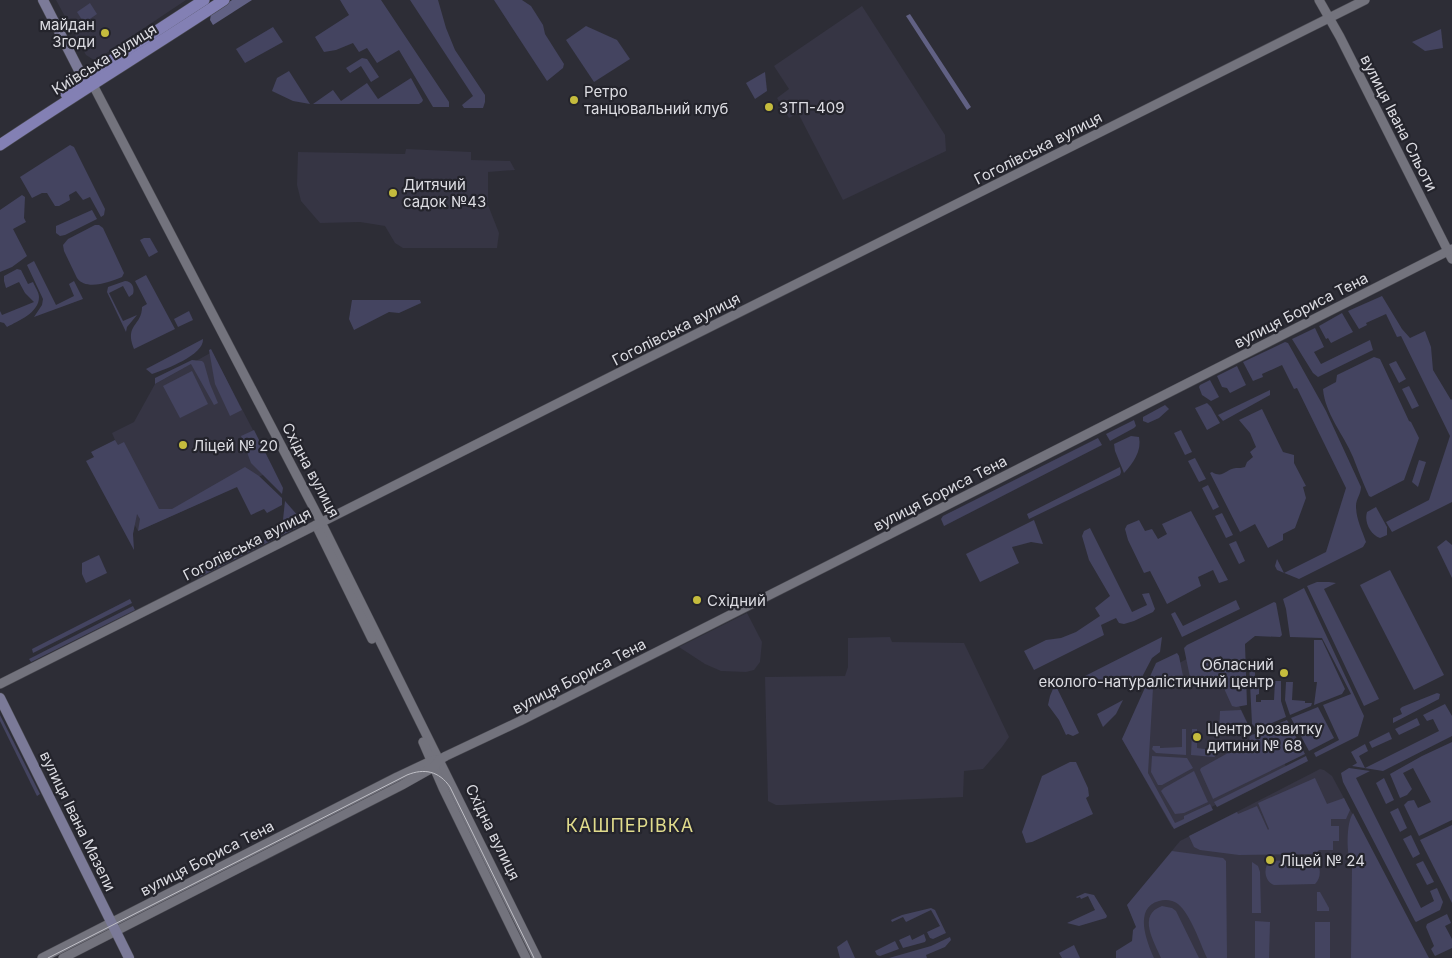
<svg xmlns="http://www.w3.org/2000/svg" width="1452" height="958" viewBox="0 0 1452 958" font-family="Inter,sans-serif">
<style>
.built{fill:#363544}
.green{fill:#444460}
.forest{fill:#616184}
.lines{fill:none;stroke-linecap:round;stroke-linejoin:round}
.tertiary-casing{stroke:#494950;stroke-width:10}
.secondary-casing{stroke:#494950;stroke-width:11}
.primary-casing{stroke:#494950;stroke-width:12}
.tertiary{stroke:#73737d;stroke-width:9}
.secondary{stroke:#7b7a98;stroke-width:10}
.primary{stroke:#8380b4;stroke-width:11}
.tram{stroke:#c0c0c7;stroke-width:1}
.poi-dot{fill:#c5bc3d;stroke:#24242c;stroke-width:2}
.labels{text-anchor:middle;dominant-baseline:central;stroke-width:4.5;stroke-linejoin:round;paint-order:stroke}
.poi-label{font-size:15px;fill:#dcdce2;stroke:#24242c;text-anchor:start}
.street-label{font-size:15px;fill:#dcdce2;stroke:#24242c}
.quarter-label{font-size:18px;letter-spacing:1px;fill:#e0db8c;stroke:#24242c}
</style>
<rect width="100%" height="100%" fill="#2d2d36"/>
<!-- built -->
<g class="built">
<polygon points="56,0 186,0 99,58 94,60 86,55"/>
<polygon points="862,6 945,135 946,151 843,200 798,113 789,118 777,98 789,89 774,66"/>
<polygon points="406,149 471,152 471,160 510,161 515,170 488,172 488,205 499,233 497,248 403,248 395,243 385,226 360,222 320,223 301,201 297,185 298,152 405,154"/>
<polygon points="212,352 274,470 138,531 95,450 115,440 112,433 134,422 155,384"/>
<polygon points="747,613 762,642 760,662 754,670 746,672 721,671 705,664 679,647"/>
<polygon points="890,637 892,642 964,643 1009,737 1002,747 983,769 964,771 963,797 783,805 776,805 768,801 765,677 845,676 848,667 848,638"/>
<polygon points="1209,647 1254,735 1283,760 1287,769 1172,827 1122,739 1155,676"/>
<polygon points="1320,769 1324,770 1332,776 1366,839 1416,958 1150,958 1127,905 1180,841"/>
</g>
<!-- green -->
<g class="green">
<polygon points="340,0 381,0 449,102 449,107 433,107 399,50 377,63 367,48 359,52 353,43 336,50 324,52 315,37 349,15"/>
<polygon points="410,0 438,0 446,28 455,50 485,95 485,102 483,108 464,108 462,105 473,96"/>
<polygon points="494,0 522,0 531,6 543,25 545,34 564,64 563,68 547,81"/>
<polygon points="90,3 97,14 84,23 77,12"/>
<polygon points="586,26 617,40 630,59 594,82 566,40"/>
<polygon points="273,27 283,42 245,63 236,49"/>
<polygon points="1441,29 1443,48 1425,51 1412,42"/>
<polygon points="362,58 367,59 379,77 371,82 361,66 350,73 346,68"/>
<polygon points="289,71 310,104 293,101 272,91 277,78"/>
<polygon points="765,72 767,91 755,99 746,83"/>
<polygon points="411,78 423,100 422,102 419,104 313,104 333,90 341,101 367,83 378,99"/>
<polygon points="70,145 74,147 105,209 104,215 101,217 90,197 83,200 76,191 69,195 70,200 59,206 55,206 47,193 42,193 32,198 20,177"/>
<polygon points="22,195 25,197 24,218 26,222 13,229 27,256 12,267 0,272 0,210"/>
<polygon points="92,210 97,219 65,235 60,236 56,233 56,226"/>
<path d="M 95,225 L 99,225 L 103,228 L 124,273 L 122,277 C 110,282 86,291 77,278 L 64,251 L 63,245 L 68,239 Z"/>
<polygon points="144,238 150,238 158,252 149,257 140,240"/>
<polygon points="34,261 56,305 74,296 69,284 74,281 83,299 34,317 42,305 43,299 27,265"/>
<path d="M 17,269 L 21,270 L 28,284 L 33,282 C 35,287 39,292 39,297 C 39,313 18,321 7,327 L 4,323 L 0,322 L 0,311 L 2,315 L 34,302 L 25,293 L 19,282 L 6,288 L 4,281 L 4,276 Z"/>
<path d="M 146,275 L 175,329 L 134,349 C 124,324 142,326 142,307 L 147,304 L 135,281 Z"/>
<path d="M 125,281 C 132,281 135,288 133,294 L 129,297 L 123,286 L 109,293 L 123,321 L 137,315 L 127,327 L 126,332 L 107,292 L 108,287 Z"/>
<polygon points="1382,296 1402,329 1410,338 1425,331 1431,347 1433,370 1451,400 1452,399 1452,502 1392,532 1386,522 1429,500 1450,436 1401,336 1397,337 1386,314 1366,323 1367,325 1359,329 1348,311"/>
<polygon points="352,300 420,300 421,303 399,313 389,312 354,330 349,319"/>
<polygon points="189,311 193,320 178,327 174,319"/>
<polygon points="1342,313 1353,332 1331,343 1328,338 1326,339 1319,326"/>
<polygon points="1315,328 1324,347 1314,352 1321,364 1370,340 1373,350 1318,377 1313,373 1292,339"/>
<path d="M 203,339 C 204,355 166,369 152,374 L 146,369 Z"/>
<path d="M 1285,342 L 1288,343 L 1326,411 L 1361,487 C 1361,494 1356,499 1356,506 C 1356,519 1362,530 1366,542 L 1363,547 L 1299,579 L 1277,570 L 1275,566 L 1277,559 L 1284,573 L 1326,552 L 1346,488 L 1297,388 L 1294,389 L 1282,365 L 1262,374 L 1263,377 L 1253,381 L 1243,362 Z"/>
<polygon points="211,349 242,410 230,416 215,384 209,350"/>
<path d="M 1374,357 L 1380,359 L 1409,421 L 1411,422 L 1419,438 L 1404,480 L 1371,497 L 1369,496 C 1363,483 1358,470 1353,457 C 1344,435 1325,414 1323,389 L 1336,382 L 1337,375 Z"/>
<polygon points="192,360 202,361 204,363 210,384 218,403 214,405 191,364 155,384 155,378"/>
<polygon points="1396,361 1406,379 1399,383 1389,364"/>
<polygon points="1237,366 1246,385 1230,393 1227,388 1222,387 1217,376"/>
<polygon points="192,371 208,404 180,418 163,386"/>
<polygon points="1210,380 1219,397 1211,401 1202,395 1199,387 1200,385"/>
<polygon points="1409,386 1419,406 1412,409 1402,389"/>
<polygon points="1270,390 1270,395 1223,421 1218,415"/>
<polygon points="1207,403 1211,407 1220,423 1207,430 1195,408"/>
<polygon points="1165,405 1169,409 1159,418 1148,423 1143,421 1143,417"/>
<path d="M 1262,409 L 1283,452 L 1294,455 L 1294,463 L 1306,486 L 1303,487 L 1306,498 L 1295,528 L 1283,534 L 1283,540 L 1268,548 L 1255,524 L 1240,532 L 1210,473 L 1212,472 C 1223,479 1226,469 1236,468 C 1239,468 1242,468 1245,467 L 1247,462 L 1253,457 L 1250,452 L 1256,447 L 1250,433 L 1239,420 Z"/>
<polygon points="1134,420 1136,426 1134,428 1110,441 1106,434"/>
<polygon points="254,430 283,488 282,494 251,463 241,436"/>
<polygon points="1181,430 1192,452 1185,455 1174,433"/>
<path d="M 1131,436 L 1139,437 C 1142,451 1133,463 1124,473 L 1115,451 L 1114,444 Z"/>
<polygon points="1098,438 1102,445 944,526 941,519 943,516"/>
<polygon points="115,440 118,445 124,442 159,509 172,509 245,467 259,476 282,498 282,505 267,513 264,509 251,515 237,487 138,531 140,519 137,514 133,534 134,550 86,461 94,457 91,452"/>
<polygon points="1195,458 1206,479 1199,482 1188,461"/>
<polygon points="1419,460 1426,462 1418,487 1412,482"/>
<polygon points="1120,467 1121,472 1120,475 1029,519 1027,514"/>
<polygon points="1208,485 1219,507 1213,510 1202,488"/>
<polygon points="285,501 299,517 298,520 282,529"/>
<path d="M 1376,507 L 1387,527 L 1387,535 L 1380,538 C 1370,534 1364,522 1367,512 Z"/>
<polygon points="1191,511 1228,580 1219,583 1213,570 1198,577 1201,586 1167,604 1150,571 1144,573 1128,540 1125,529 1127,525 1139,520 1145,531 1152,529 1158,539 1167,534 1162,524"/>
<polygon points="1222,513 1233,535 1226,538 1215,516"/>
<polygon points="1034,520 1043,544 1031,542 1012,547 1019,563 980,582 966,554"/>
<polygon points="298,523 300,526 247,553 245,550"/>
<polygon points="1090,528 1132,612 1147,605 1142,594 1149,593 1155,609 1153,612 1134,621 1124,624 1119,623 1116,618 1101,625 1104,635 1034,670 1024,651 1046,640 1061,638 1076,632 1100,616 1095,608 1110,596 1089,560 1082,536 1084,531"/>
<polygon points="1446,540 1452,545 1452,578 1437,547"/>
<polygon points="1236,541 1245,561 1239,564 1229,544"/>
<polygon points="241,552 243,555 198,578 196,575"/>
<polygon points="99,555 107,573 86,583 82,574 82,563"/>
<polygon points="1390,570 1444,675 1414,690 1360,585"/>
<polygon points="1317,582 1329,582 1336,583 1324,589 1379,699 1364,706 1307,586"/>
<polygon points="1304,588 1364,716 1358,736 1316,757 1314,753 1339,740 1323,705 1351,694 1322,638 1290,637 1286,609 1283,599"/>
<polygon points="130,599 132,603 33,653 32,649"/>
<polygon points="1236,600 1240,609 1182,637 1171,614 1175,612 1183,626"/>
<polygon points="1274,602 1276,603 1282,635 1280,637 1255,636 1245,644 1247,705 1236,707 1232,706 1222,684 1195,684 1191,682 1184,648 1187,645"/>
<polygon points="133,606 135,610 31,662 29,659"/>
<path d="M 1162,637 L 1160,652 L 1152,658 L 1142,677 C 1128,677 1117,684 1106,685 C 1102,685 1100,682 1097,678 L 1085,685 L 1081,678 Z"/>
<polygon points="1314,640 1322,640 1345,689 1342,694 1314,705 1317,682 1314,682"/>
<polygon points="1177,653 1179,656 1184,681 1181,683 1157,684 1153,688 1148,773 1175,823 1184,819 1184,816 1210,804 1213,810 1174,829 1122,739 1156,663"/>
<polygon points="1249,664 1255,664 1255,681 1267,681 1267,687 1259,687 1259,694 1256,695 1256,702 1261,702 1261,700 1274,700 1275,681 1281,681 1281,701 1286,717 1262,727 1255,727 1252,724"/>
<polygon points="1286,682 1293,682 1292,700 1305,701 1305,703 1312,703 1311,706 1290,715 1285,700"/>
<polygon points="1055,684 1079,733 1073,736 1068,734 1066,735 1059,720 1048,705 1050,696"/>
<polygon points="1437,693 1440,694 1439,699 1393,723 1393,718 1402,714 1400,709 1402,707"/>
<polygon points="1123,700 1116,714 1103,727 1097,714"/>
<polygon points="1445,704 1452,716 1452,736 1383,771 1352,766 1357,763 1351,752 1365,744 1368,751 1359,756 1365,768 1439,731 1433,719 1427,721 1423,715"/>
<polygon points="1318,707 1334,738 1309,751 1291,718"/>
<polygon points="1241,710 1248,725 1243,732 1219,732 1220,711"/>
<polygon points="0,715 40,794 37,796 0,721"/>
<polygon points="1417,718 1420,725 1399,735 1395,729"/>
<polygon points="1287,720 1305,754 1213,799 1200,770 1201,768 1228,753 1247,753 1250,736"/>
<polygon points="1182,729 1186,729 1186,755 1156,753 1152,749 1153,746 1160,746 1160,748 1182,747"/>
<polygon points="1192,729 1197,729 1197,748 1218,751 1218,754 1214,757 1191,755"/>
<polygon points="1389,732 1392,739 1372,748 1369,742"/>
<polygon points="1452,742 1452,820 1419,836 1404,805 1408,801 1414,800 1418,808 1431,802 1413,768 1403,773 1412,789 1407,795 1400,798 1390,774 1422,756"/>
<polygon points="1152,756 1187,758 1193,768 1162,785 1158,785 1151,772"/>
<polygon points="1306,756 1308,761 1217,807 1214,802"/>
<polygon points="1070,762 1076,762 1088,788 1089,796 1086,798 1093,814 1032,842 1026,843 1022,832 1042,776"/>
<polygon points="1349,768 1370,771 1356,778 1421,908 1434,901 1430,891 1437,888 1443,902 1440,910 1416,922 1415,921 1343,782 1341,773"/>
<polygon points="1194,771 1208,802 1184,813 1175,814 1161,791 1164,788"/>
<polygon points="1315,778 1327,804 1344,798 1350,810 1346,819 1331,819 1331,826 1339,826 1339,841 1333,841 1333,850 1319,850 1315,854 1239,855 1200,850 1194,847 1189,836 1237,812 1238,814 1257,806 1268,830 1269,829 1258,803"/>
<polygon points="1384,778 1394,800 1386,804 1376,783"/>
<polygon points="1398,808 1407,828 1400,832 1390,812"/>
<path d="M 1353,813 L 1429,958 L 1351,958 L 1352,867 C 1346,856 1346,823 1353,813 Z"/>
<polygon points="1452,825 1452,903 1420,840"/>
<polygon points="1411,835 1420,854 1413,858 1403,839"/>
<path d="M 1172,851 L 1223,858 L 1226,861 L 1227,958 L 1207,958 C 1200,943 1191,915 1178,904 C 1173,900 1165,899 1159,901 C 1133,908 1147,942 1154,958 L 1116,958 L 1116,951 L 1132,941 L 1133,930 L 1136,927 L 1127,905 Z"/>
<path d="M 1310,859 L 1317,862 C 1321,869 1321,878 1315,884 L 1274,885 C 1264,881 1263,867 1270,861 Z"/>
<polygon points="1423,861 1434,882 1427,885 1416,864"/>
<polygon points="1252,862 1258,866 1260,872 1261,913 1252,913"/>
<polygon points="1317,892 1320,892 1329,908 1329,911 1317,911"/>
<polygon points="1085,893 1094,895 1107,916 1106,918 1079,926 1067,923 1095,910 1088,896 1081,899 1080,897 1077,898 1076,897"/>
<path d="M 1162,906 L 1172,908 L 1176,911 L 1199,958 L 1161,958 C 1154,941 1137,915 1162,906 Z"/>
<polygon points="931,908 935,910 946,933 933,939 930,938 927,932 940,926 931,910 906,922 903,917 892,922 891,920 902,915"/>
<polygon points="1447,914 1451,923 1445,926 1452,939 1452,948 1435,956 1431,949 1434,946 1426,927 1427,924"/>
<polygon points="1255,921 1270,922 1269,958 1255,958"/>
<rect x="1315" y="922" width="15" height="36"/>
<polygon points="924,934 926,940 925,942 903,948 899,940 910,935 912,940"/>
<polygon points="950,937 951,940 945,947 926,955 927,958 889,958 931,946"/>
<polygon points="847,940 855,958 840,958 837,947"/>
<polygon points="895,941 899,949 880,956 877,955 875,951"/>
<polygon points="1074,945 1080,958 1062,958 1059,953"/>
</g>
<!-- forest -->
<g class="forest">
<polygon points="232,0 252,0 213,25 210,20 211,14"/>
<polygon points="910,14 971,107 967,110 906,16"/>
</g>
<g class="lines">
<!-- tertiary casing -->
<g class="tertiary-casing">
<g id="tertiary">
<polyline points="1319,0 1340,37 1452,259"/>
<polyline points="93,85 321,522 537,958"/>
<polyline points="316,525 372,639"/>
<polyline points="0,684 636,364 1365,0"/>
<polyline points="423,742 443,788 526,958"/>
<polyline points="42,958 397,777 431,761 436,760"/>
<polyline points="63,958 402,785 434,767 439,760 446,756 520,721 827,566 1452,249"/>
</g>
</g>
<!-- secondary casing -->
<g class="secondary-casing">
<g id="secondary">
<polyline points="43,0 87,86"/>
<polyline points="0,698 129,958"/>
</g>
</g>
<!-- primary casing -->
<g class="primary-casing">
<g id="primary">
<polyline points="66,94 89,75 204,0"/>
<path d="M 0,145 C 74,95 150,49 224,0"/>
</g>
</g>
<!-- tertiary -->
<use href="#tertiary" class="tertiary"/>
<!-- secondary -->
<use href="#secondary" class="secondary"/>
<!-- primary -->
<use href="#primary" class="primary"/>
<!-- tram -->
<path class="tram" d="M 48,958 L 407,775 C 424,768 439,771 450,787 L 534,958"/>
</g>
<!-- markers -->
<g class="poi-dot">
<circle cx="105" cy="33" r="5"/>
<circle cx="574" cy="100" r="5"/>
<circle cx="769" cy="107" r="5"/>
<circle cx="393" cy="193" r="5"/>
<circle cx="183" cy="445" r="5"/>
<circle cx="697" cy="600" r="5"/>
<circle cx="1284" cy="673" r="5"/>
<circle cx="1197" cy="737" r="5"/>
<circle cx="1270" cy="860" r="5"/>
</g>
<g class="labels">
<!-- poi labels -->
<g class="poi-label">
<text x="95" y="24" text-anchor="end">майдан<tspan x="95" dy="17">Згоди</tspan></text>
<text x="584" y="91">Ретро<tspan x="584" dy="17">танцювальний клуб</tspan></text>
<text x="779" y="107">ЗТП-409</text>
<text x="403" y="184">Дитячий<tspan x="403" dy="17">садок №43</tspan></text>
<text x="193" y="445">Ліцей № 20</text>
<text x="707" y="600">Східний</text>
<text x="1274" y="664" text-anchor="end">Обласний<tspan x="1274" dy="17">еколого-натуралістичний центр</tspan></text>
<text x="1207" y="728">Центр розвитку<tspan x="1207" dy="17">дитини № 68</tspan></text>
<text x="1280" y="860">Ліцей № 24</text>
</g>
<!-- street labels -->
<g class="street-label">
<text transform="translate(104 59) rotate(-32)">Київська вулиця</text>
<text transform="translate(1399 123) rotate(63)">вулиця Івана Сльоти</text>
<text transform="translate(1038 148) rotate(-27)">Гоголівська вулиця</text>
<text transform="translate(1301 310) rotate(-27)">вулиця Бориса Тена</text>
<text transform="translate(676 329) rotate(-27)">Гоголівська вулиця</text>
<text transform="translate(311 470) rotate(62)">Східна вулиця</text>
<text transform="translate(940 493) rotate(-27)">вулиця Бориса Тена</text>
<text transform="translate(247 544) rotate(-27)">Гоголівська вулиця</text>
<text transform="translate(579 676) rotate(-27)">вулиця Бориса Тена</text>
<text transform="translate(78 821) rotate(64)">вулиця Івана Мазепи</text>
<text transform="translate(493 832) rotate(64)">Східна вулиця</text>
<text transform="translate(207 858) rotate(-27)">вулиця Бориса Тена</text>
</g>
<!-- quarter labels -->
<g class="quarter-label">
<text x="630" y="825">КАШПЕРІВКА</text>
</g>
</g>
</svg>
